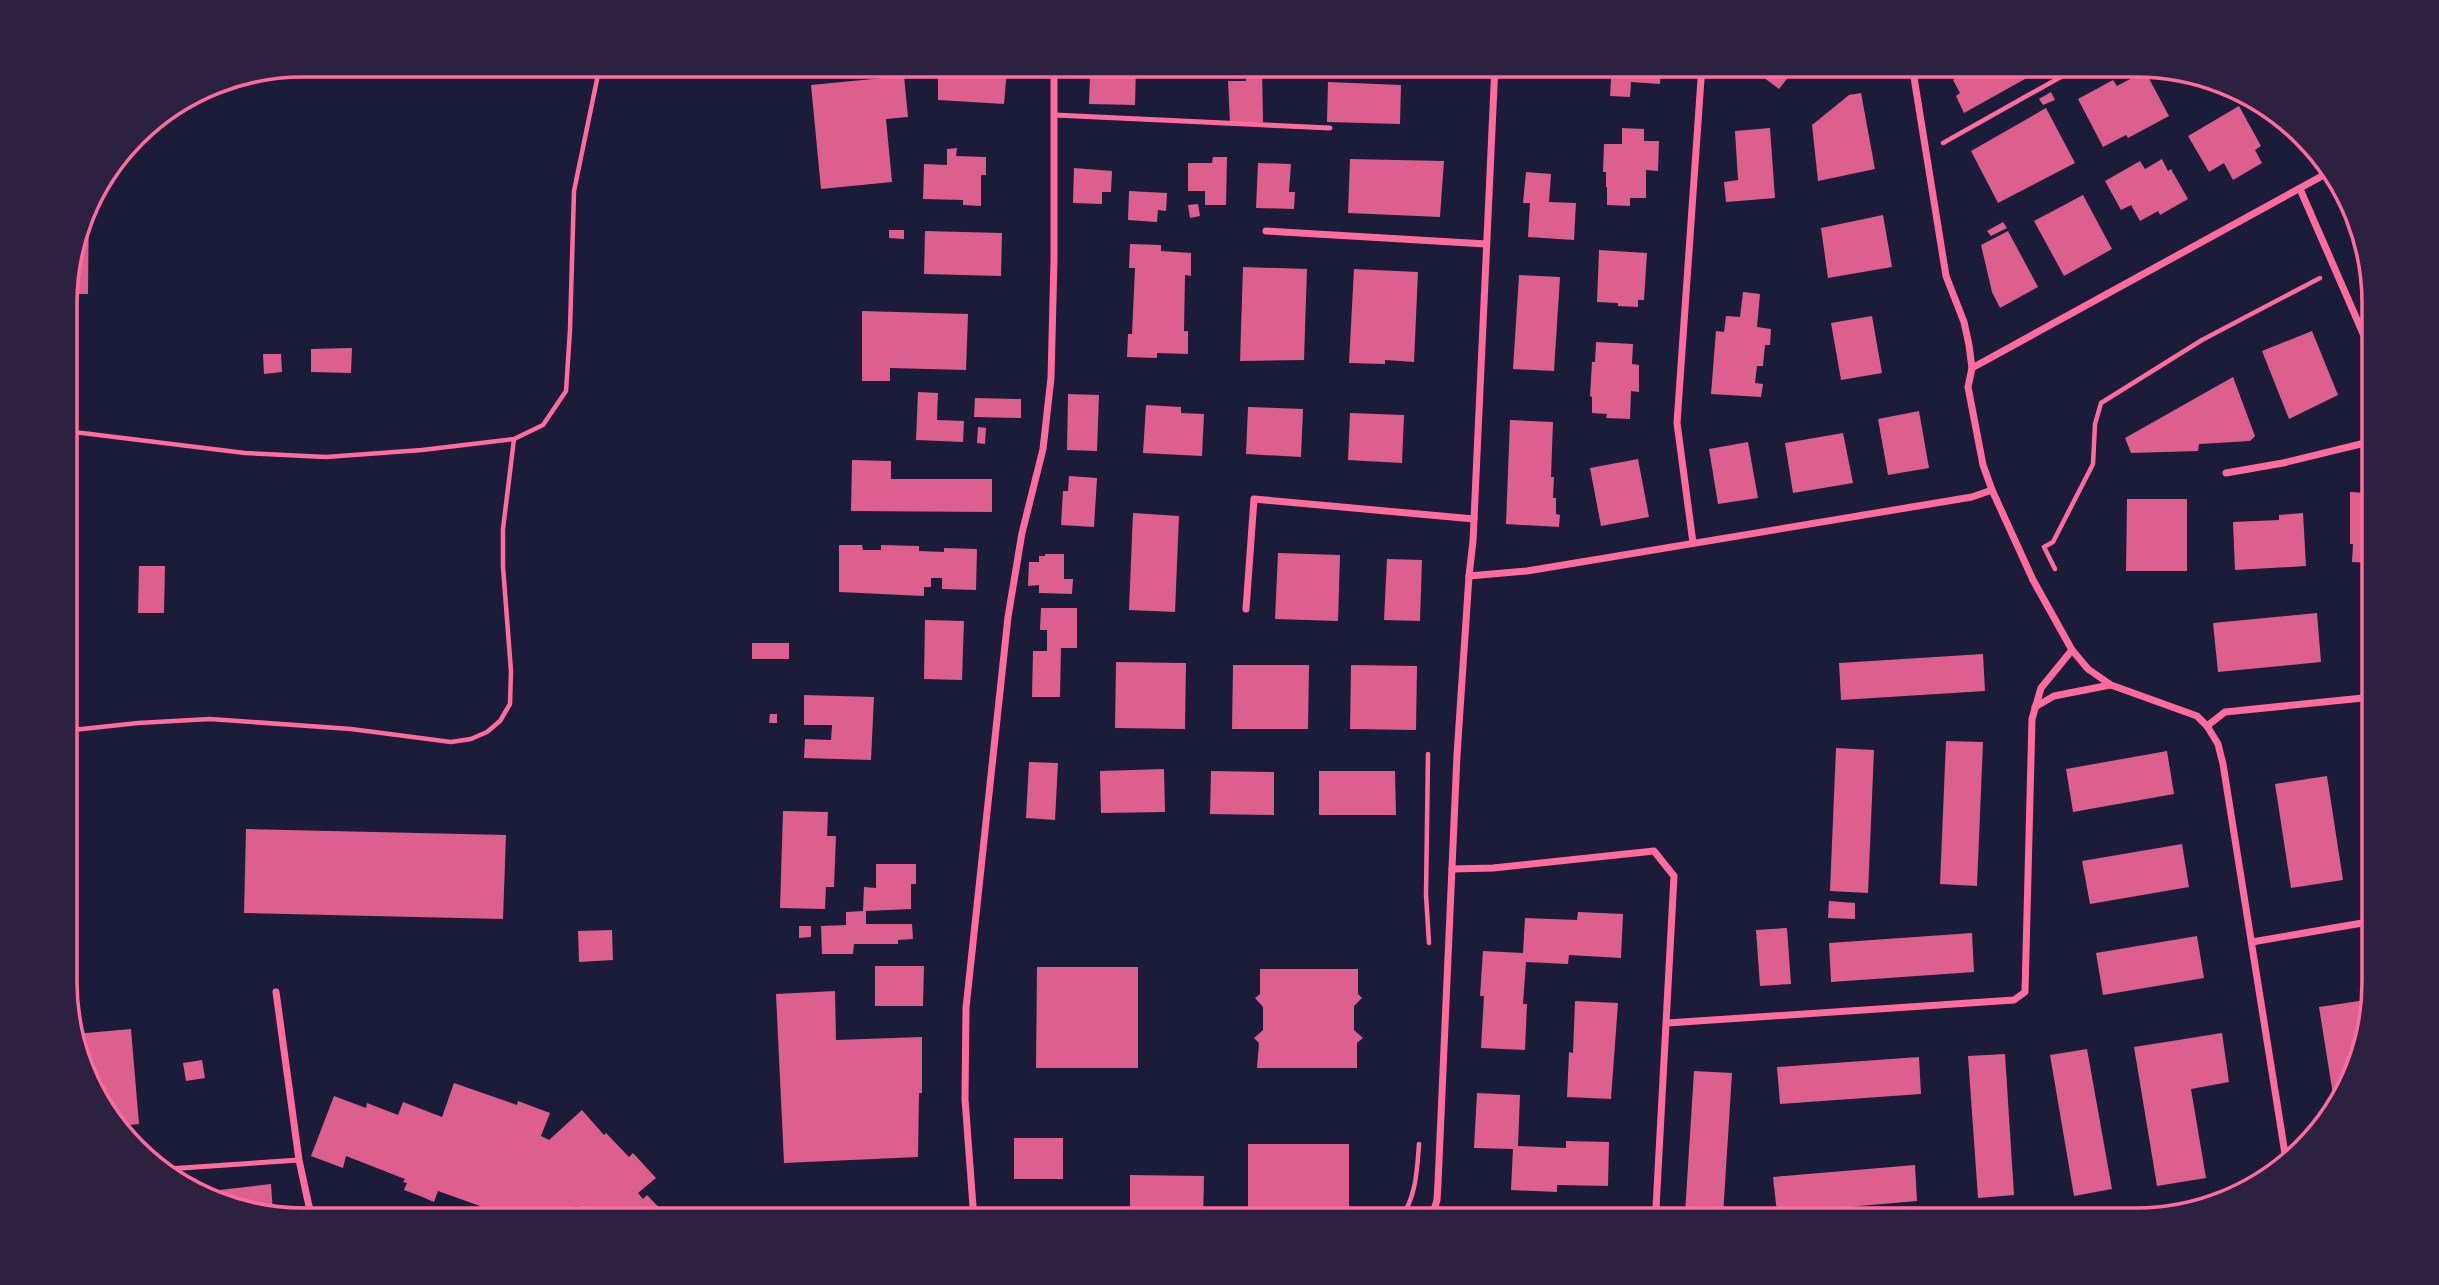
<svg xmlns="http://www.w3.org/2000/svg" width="2439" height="1285" viewBox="0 0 2439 1285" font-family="'Golos Text',sans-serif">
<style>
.building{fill:#dd5f8e}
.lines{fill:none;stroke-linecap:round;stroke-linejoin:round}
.path{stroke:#ff6b9d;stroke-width:4.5}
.service{stroke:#ff6b9d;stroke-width:5}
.minor{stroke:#ff6b9d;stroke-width:7}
.rim{fill:none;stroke:#ff6b9d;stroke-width:3.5}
</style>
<rect width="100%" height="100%" fill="#1b1b3a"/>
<!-- building -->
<g class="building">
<polygon points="938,65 1007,69 1004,104 938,100"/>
<polygon points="1115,65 1136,65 1135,105 1089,104 1090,77 1114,77"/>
<polygon points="1525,65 1540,65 1539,77 1524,76"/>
<polygon points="1612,65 1661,65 1660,84 1631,82 1630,97 1610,96"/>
<polygon points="1747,65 1798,65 1779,89"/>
<polygon points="1954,65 2018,65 2025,79 1964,113 1956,96 1960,93 1953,80 1956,78 1950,68"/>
<polygon points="1245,69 1262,69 1263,122 1230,123 1228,81 1246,81"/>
<polygon points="2145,71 2169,116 2128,138 2126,135 2103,147 2078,99 2113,80 2117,86"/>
<polygon points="904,76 908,117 886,119 892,182 821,189 811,85"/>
<polygon points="1328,82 1401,85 1400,124 1327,122"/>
<polygon points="2051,92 2055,100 2043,105 2039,99"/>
<polygon points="1861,93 1875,169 1818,181 1812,125 1849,95"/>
<polygon points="2239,106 2261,146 2255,150 2262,163 2233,180 2224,163 2209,172 2188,136"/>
<polygon points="2046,108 2075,163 1998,203 1971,151"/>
<polygon points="1622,128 1644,129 1644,141 1659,141 1658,171 1646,170 1646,198 1630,198 1630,206 1607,205 1607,187 1606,187 1606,172 1603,172 1604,144 1622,144"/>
<polygon points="1770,128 1775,198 1726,202 1724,182 1738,180 1735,131"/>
<polygon points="957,148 956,156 986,157 986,175 981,175 981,206 963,205 963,200 923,199 924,164 947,165 947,149"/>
<polygon points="1213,157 1227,157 1226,205 1205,205 1205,191 1188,191 1188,163 1212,163"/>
<polygon points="1350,159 1444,161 1440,217 1348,213"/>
<polygon points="2162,159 2168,171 2171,169 2188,199 2160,215 2158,211 2140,221 2131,205 2121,210 2105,181 2140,161 2145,169"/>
<polygon points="1258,163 1291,164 1289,192 1295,192 1294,209 1256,208"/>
<polygon points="1074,168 1112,171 1111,192 1102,192 1102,204 1073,203"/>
<polygon points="1526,172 1551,174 1549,202 1576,203 1574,240 1528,237 1530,203 1523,203"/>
<polygon points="1129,191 1167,193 1166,211 1158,210 1157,222 1128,220"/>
<polygon points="2083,195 2112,249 2064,276 2034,221"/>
<polygon points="89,198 88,294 65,294 65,287"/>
<polygon points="1198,204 1200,216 1190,218 1188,205"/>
<polygon points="1883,215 1892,267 1828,278 1821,228"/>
<polygon points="2003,222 2007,228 1991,236 1987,231"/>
<polygon points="889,230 904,230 904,239 889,238"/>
<polygon points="925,231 1002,233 1001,276 924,274"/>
<polygon points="2008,231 2038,287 2000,308 1992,292 1981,245"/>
<polygon points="1130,244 1161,245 1161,251 1191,253 1191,276 1185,275 1184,331 1188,331 1188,354 1157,353 1157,358 1127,357 1128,334 1132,334 1135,268 1129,268"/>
<polygon points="1599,250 1647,253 1644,300 1638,300 1638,307 1618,306 1618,303 1597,302"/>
<polygon points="1243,267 1307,269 1304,360 1240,361"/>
<polygon points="1354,269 1418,272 1414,362 1385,360 1385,364 1349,363"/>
<polygon points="1519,275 1560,277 1554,371 1513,369"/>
<polygon points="1743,292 1760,294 1757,327 1771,329 1770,345 1765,345 1763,366 1757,366 1755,383 1763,384 1761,397 1711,394 1716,331 1724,332 1726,316 1740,317"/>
<polygon points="862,311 968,314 966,370 890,368 890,381 862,381"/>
<polygon points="1872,316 1882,373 1841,380 1831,323"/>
<polygon points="2312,331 2338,395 2289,419 2262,351"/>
<polygon points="1596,342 1633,344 1632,364 1639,365 1639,392 1631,391 1630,419 1606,418 1607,414 1592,413 1592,397 1590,396 1592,362 1595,362"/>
<polygon points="352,348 351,373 311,372 311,349"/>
<polygon points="263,354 281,354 282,372 264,374"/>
<polygon points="2233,377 2255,436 2250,441 2199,444 2198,451 2131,453 2125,438"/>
<polygon points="918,392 938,393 937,420 964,421 963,442 916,440"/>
<polygon points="1068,394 1099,395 1097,451 1067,450"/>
<polygon points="975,398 1021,399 1021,418 974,417"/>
<polygon points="1146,405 1181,407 1181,413 1204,414 1202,456 1143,453"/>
<polygon points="1248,407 1303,409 1301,457 1246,454"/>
<polygon points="1919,411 1929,468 1888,475 1878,419"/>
<polygon points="1350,413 1404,415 1402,463 1348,460"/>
<polygon points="1510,420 1553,422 1551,477 1554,477 1553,498 1556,498 1556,514 1560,515 1559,527 1506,524"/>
<polygon points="978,427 986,428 985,444 977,443"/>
<polygon points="1843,433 1853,483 1793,493 1785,443"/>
<polygon points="1748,442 1758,498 1718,504 1709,449"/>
<polygon points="1638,459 1649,517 1601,526 1590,468"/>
<polygon points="852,460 891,461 891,479 992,479 992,512 851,511"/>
<polygon points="1069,476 1097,478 1094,527 1061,525 1063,491 1068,491"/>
<polygon points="2369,489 2373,489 2373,563 2352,562 2353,544 2350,544 2350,492 2369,493"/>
<polygon points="2127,499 2187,499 2187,571 2126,571"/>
<polygon points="1133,513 1179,516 1175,612 1129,610"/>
<polygon points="2303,513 2306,566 2235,570 2233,522 2279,520 2279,515"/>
<polygon points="839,545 862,545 863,550 881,550 881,545 919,546 919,551 944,552 944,548 977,549 976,590 942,589 942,578 931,578 931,587 924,587 924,596 839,592"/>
<polygon points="1278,553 1340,555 1338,621 1275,619"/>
<polygon points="1045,554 1064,554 1064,579 1073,579 1072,594 1039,593 1039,585 1028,586 1029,562 1039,562 1039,556 1045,556"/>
<polygon points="1387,559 1422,560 1420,621 1384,620"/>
<polygon points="139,566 165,566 164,613 138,613"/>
<polygon points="1041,608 1077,608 1077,648 1061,648 1060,697 1032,697 1033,651 1047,651 1047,630 1040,630"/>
<polygon points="2373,610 2373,664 2371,664 2366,611"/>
<polygon points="2317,613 2321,662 2218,672 2213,623"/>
<polygon points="925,620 964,621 962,680 924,679"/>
<rect x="752" y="643" width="37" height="16"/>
<polygon points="1983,654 1985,691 1841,700 1839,663"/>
<polygon points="1116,662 1186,663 1185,729 1115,728"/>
<polygon points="1233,665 1309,665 1308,729 1232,729"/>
<polygon points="1351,665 1417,666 1416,730 1350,729"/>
<polygon points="804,695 874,697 871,760 804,758 805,739 831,740 832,725 804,725"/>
<polygon points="770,714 777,714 777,723 769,723"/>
<polygon points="1946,741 1983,742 1977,886 1940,884"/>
<polygon points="1836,748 1874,750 1868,893 1830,891"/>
<polygon points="2167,751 2174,794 2073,812 2066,769"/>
<polygon points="1029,762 1058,763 1055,820 1026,818"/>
<polygon points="1164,769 1165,812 1101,813 1100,771"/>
<polygon points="1211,771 1274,772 1274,815 1210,814"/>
<polygon points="1319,771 1395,771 1396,815 1319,815"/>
<polygon points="2327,776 2343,880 2291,888 2275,784"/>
<polygon points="783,811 828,812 827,836 836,836 834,887 826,887 825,909 780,908"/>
<polygon points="246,829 506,835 503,919 244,913"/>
<polygon points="2182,844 2189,887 2090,904 2082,861"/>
<polygon points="876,864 916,864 916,884 911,884 911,909 866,911 866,924 912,924 913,939 898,940 898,944 854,944 853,954 822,954 821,926 846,925 846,912 863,911 864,887 876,888"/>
<polygon points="1829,901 1855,903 1855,919 1828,918"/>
<polygon points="1578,912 1623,914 1621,958 1569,955 1568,964 1526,962 1523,1004 1527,1004 1525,1050 1481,1048 1484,996 1480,996 1483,951 1523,953 1525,918 1577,920"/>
<polygon points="799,926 811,926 811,937 799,938"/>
<polygon points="1787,928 1791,984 1760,986 1756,930"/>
<polygon points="612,930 613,960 579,962 578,931"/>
<polygon points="1972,933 1974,972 1831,982 1829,943"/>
<polygon points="2197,936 2204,978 2103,995 2096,953"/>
<polygon points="875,966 924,966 923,1006 875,1006"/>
<polygon points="1037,967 1138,967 1138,1068 1036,1068"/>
<polygon points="1260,969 1358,969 1358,994 1362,998 1354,1006 1354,1030 1363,1038 1357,1043 1357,1068 1257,1068 1259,1043 1254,1038 1263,1030 1263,1007 1255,998 1260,994"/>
<polygon points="835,991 836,1040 922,1037 922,1093 919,1093 918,1157 784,1163 776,994"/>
<polygon points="2366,1000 2368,1010 2349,1088 2338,1100 2334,1101 2319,1007"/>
<polygon points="1575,1001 1618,1003 1611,1099 1567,1097 1569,1052 1573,1053"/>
<polygon points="131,1029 139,1124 118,1126 105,1115 75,1034"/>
<polygon points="2222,1033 2229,1082 2191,1089 2206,1178 2157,1186 2134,1047"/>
<polygon points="2087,1049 2112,1189 2074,1196 2050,1055"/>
<polygon points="2005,1054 2014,1195 1978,1198 1968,1056"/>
<polygon points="1919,1057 1921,1094 1780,1104 1777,1067"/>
<polygon points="202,1060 205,1078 186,1081 183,1063"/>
<polygon points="1694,1071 1732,1073 1723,1216 1685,1214"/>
<polygon points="454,1083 517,1105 518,1101 550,1113 541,1136 549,1140 582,1110 604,1135 606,1133 629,1157 633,1153 656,1178 638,1193 643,1199 647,1195 670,1219 675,1214 681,1220 592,1220 579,1206 504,1217 504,1220 486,1220 488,1215 480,1206 438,1191 434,1202 420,1196 404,1190 407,1183 403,1182 405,1179 346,1156 343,1168 311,1156 334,1096 366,1108 367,1103 398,1115 403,1102 442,1117"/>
<polygon points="1477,1093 1520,1095 1518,1146 1566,1148 1566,1141 1609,1142 1608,1186 1557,1185 1557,1192 1511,1190 1513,1149 1474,1148"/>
<rect x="1014" y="1138" width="49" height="41"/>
<polygon points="1248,1144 1349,1144 1349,1217 1248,1218"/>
<polygon points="1915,1165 1917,1201 1777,1213 1773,1177"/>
<polygon points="1130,1175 1204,1176 1203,1220 1130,1220"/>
<polygon points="271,1184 273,1213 197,1195 194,1193"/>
</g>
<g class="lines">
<!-- path -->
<g class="path">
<polyline points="1943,143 2082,65"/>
<polyline points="66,431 245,453 326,457 422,450 514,439 543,425 566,391 570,330 574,191 600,65"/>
<polyline points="2055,569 2044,547 2053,542 2093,464 2095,424 2101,403 2202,340 2320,278"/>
<polyline points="66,727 73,730 138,723 210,719 351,729 451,742 471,739 487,732 500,721 510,704 511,671 503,567 503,529 514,439"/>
<polyline points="1428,754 1426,895 1429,943"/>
<polyline points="1458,1216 1459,1220"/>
<path d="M 1400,1220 C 1416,1197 1417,1172 1419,1144"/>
</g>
<!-- service -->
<g class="service">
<polyline points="1055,115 1330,128"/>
<polyline points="167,1169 299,1160"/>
</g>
<!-- minor -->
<g class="minor">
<polyline points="1912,65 1946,276 1964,322 1969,345 1972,368 1968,387 1983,465 1992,490 2033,580 2072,650 2088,669 2111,685 2197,716 2207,726 2218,744 2223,764 2286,1160"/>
<polyline points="2300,189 2372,354"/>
<polyline points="1266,231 1486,244"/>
<polyline points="1972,368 2333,170"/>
<polyline points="2226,473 2283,463 2373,441"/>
<polyline points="1693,543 1677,423 1702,65"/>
<polyline points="1469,576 1527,571 1972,497 1992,490"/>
<polyline points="1246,609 1254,499 1474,519"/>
<polyline points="2035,707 2054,696 2110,685"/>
<polyline points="2207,726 2225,712 2373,697"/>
<polyline points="1452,869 1493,868 1654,851 1674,876 1656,1208 1652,1219"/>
<polyline points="2252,942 2374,921"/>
<polyline points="276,992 299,1160 312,1220"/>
<polyline points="1667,1023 2014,1000 2025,992 2032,719 2041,688 2072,650"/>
<polyline points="974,1220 965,1099 966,1008 1008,617 1022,533 1043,449 1051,378 1054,260 1054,65"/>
<polyline points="1431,1220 1437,1200 1438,1183 1457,755 1469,576 1473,541 1495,65"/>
<polyline points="2127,1220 2167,1214"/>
</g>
</g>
<!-- crop -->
<path d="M0 0H2439V1285H0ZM303 77H2136A226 226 0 0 1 2362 303V982A226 226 0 0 1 2136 1208H303A226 226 0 0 1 77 982V303A226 226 0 0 1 303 77Z" fill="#2d2142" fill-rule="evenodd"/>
<path class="rim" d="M303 77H2136A226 226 0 0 1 2362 303V982A226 226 0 0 1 2136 1208H303A226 226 0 0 1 77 982V303A226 226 0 0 1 303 77Z"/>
</svg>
